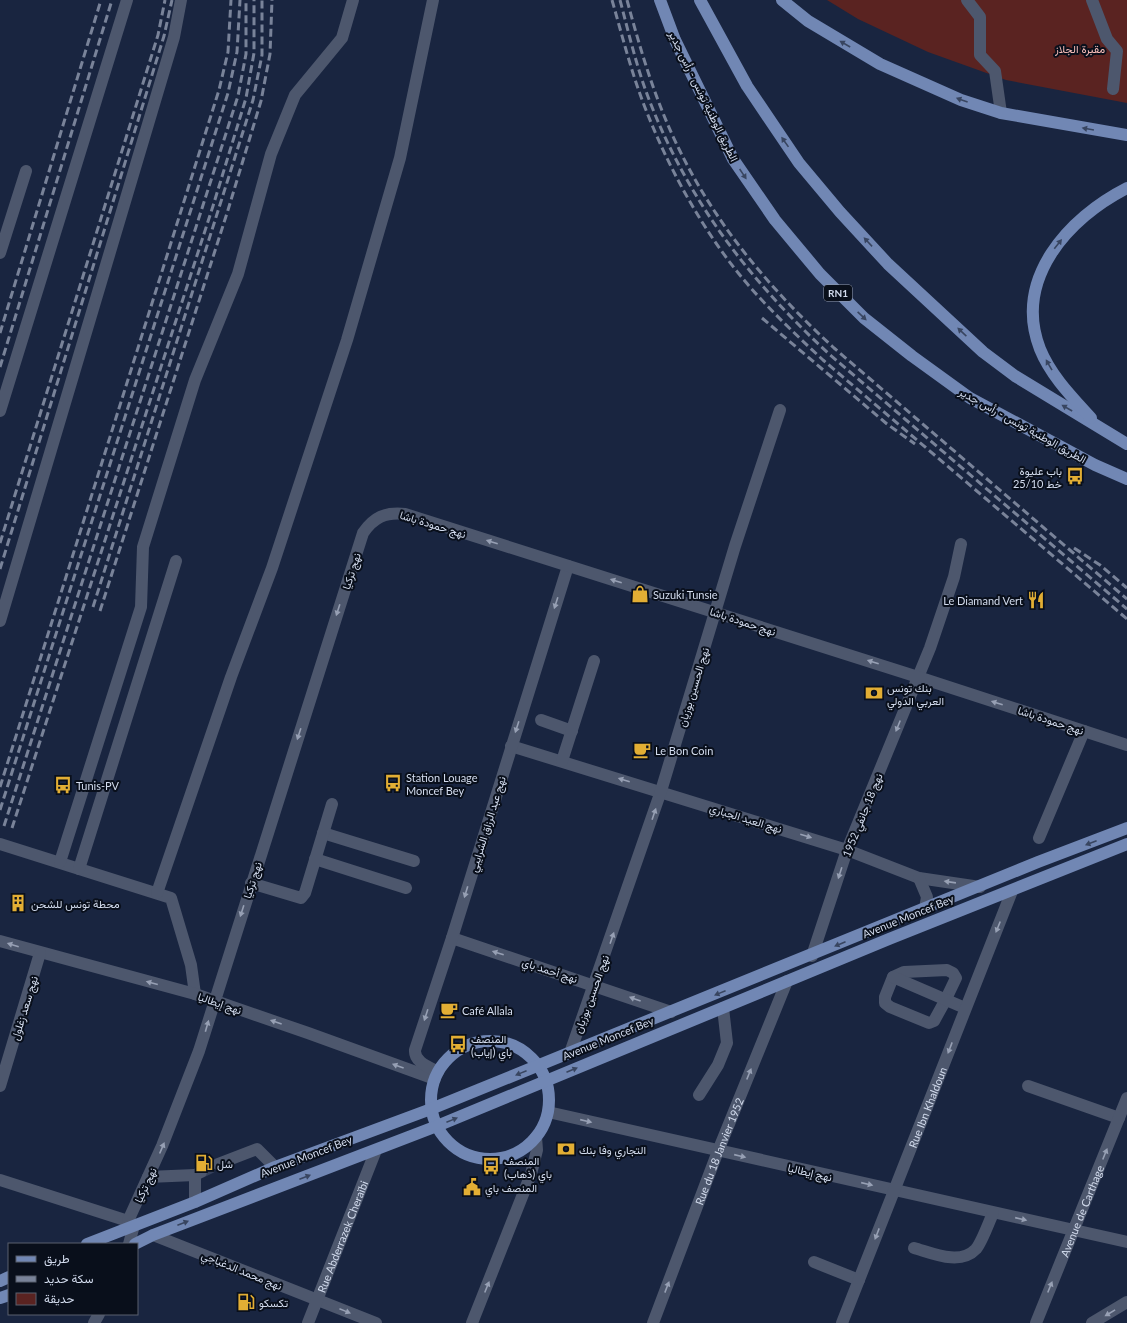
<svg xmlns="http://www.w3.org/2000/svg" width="1127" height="1323" viewBox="0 0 1127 1323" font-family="Lato,Vazirmatn,sans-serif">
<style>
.green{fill:#5a2321}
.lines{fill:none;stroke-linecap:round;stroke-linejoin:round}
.minor-tunnel{stroke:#35405a;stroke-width:12;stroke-dasharray:12 6;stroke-linecap:butt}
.minor{stroke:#4d576d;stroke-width:12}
.major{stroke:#7187b4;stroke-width:12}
.rail{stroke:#798399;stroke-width:3;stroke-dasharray:8 4;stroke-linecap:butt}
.oneway{fill:#384560}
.oneway2{fill:#97a0b4}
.labels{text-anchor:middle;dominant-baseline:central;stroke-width:4;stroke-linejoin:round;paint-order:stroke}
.shield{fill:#090f1b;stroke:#969eaf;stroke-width:1}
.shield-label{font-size:10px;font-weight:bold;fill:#d3dcee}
.park-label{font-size:11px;fill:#fabfba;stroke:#090f1b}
.street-label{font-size:11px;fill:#d3dcee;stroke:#090f1b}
.poi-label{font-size:11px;fill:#d3dcee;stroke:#090f1b;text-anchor:start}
</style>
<rect width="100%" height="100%" fill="#192540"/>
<!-- green -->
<polygon class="green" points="827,0 1127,0 1127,103 1006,80 928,52 858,19"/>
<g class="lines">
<!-- minor-tunnel -->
<polyline class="minor-tunnel" points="201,1172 218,1164"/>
<!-- minor -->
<g class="minor">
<polyline points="967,0 980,17 980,55 995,71 1001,113"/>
<polyline points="1092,0 1107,39 1117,51 1113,89"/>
<polyline points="0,253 26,171"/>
<polyline points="0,411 127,0"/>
<polyline points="0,621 174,37 181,0"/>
<polyline points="541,720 572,731"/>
<polyline points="511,746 847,850 919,878 980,887"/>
<polyline points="562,761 594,661"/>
<polyline points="323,833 414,861"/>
<polyline points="1039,838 1084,731"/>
<polyline points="0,844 171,898 191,965 195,994"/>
<polyline points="315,859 406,888"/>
<polyline points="60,862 141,607 143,547 195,380 238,274 271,154 295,95 342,38 353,0"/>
<polyline points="79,869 176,561"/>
<polyline points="919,878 927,897 925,909"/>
<polyline points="251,883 301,898 305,893 332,804"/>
<polyline points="157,893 231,677 272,568 347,340 400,158 433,0"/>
<polyline points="452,938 671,1012"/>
<polyline points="0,941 195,994 308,1033 435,1079"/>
<polyline points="812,956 847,850 930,648 954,577 961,544"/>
<polygon points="947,970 953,973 956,978 945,1001 934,1021 929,1023 890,1007 885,1003 885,997 893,977 904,972"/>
<polyline points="893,977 965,1008"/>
<polyline points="570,1053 661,791 735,546 780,410"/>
<path d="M 438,1072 C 429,1067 414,1062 415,1050 L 452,938 L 568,566"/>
<polyline points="0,1086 40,953"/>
<polyline points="1028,1086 1119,1118"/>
<polyline points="699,1095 718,1065 727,1043 723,1008"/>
<polyline points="548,1112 1127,1242"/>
<polyline points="218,1164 257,1149 275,1167"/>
<polyline points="148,1177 195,1175"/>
<polyline points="0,1180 128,1221 134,1225 129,1244"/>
<polyline points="195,1202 195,1175 201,1172"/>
<path d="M 128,1221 L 162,1146 L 199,1051 L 363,533 C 374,517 385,512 405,514 L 918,677 L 1127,745"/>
<polyline points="153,1235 376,1323"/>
<path d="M 914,1248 C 932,1253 960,1266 976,1249 C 982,1242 989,1222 993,1213"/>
<polyline points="814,1262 859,1280"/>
<polyline points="94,1323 99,1314"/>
<path id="s1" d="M 308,1323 L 376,1150"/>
<polyline points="472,1323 531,1174 537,1150 536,1137"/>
<path id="s2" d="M 653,1323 L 718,1151 L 787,981"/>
<path id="s3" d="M 842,1323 L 1012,891"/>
<path id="s4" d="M 1036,1323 L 1127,1098"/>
<polyline points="1092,1323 1127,1302"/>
</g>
<!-- major -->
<g class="major">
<polyline points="660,0 675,40 733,159 775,220 820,274 864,318 912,356 970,398 1095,465 1127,479"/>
<polyline points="700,0 747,86 799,163 840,212 888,264 983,352 1015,376 1127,444"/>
<polyline points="782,0 808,21 880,64 961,100 1001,113 1127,135"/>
<path d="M 1091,418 C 1072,397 1051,376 1040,349 C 1013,279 1068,218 1127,188"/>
<circle cx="490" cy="1100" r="59"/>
<polyline points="87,1244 195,1202 275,1167 431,1109 1038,862 1127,828"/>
<polyline points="135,1244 153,1235 437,1126 889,939 1127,844"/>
<polyline points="0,1281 9,1277"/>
<polyline points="0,1298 9,1295"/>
</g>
<!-- rail -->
<g class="rail">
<path d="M 612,0 C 622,35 631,71 644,105 C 666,162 696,219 735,269 C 761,302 792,331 823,360 L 1127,619"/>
<path d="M 620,0 C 629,34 637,69 650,102 C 689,202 750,281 829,354 L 1127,609"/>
<path d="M 627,0 C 641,52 656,103 680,151 C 717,227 773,292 834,348 L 1127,599"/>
<polyline points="762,318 887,424 915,444"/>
<polyline points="0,333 101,0"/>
<polyline points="0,367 112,0"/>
<polyline points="0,543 158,35 165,0"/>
<polyline points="1074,548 1100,565 1127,588"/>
<polyline points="0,569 164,36 172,0"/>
<polyline points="93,607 253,100 262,55 262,0"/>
<polyline points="100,611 228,210 261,101 270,54 272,0"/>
<polyline points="0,787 219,90 228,52 231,0"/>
<polyline points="0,810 228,93 237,52 240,0"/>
<polyline points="4,826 238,96 246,54 246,0"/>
<polyline points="12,828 213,206 246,98 254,53 254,0"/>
</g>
</g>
<!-- one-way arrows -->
<defs><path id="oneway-solid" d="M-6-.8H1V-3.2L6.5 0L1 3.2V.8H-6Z"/></defs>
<g class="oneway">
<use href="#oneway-solid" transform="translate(845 44) rotate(-150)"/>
<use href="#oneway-solid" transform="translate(962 100) rotate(-160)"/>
<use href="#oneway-solid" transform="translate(1088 129) rotate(-170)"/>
<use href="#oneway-solid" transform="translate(785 142) rotate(-125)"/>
<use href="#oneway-solid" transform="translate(743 174) rotate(56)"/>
<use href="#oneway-solid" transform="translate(868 242) rotate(-133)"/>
<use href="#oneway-solid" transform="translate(1058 244) rotate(-52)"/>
<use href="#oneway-solid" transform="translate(862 316) rotate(43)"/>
<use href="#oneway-solid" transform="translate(962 332) rotate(-137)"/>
<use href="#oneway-solid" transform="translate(1049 365) rotate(-120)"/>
<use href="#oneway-solid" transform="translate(1067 408) rotate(-150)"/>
<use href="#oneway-solid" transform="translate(1091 843) rotate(159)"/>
<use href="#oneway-solid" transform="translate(840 944) rotate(157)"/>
<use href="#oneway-solid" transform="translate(720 993) rotate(158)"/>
<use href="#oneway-solid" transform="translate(572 1070) rotate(-23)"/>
<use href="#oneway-solid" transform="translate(521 1073) rotate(158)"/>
<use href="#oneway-solid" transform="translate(452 1120) rotate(-22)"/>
<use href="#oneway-solid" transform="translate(305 1177) rotate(-21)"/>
<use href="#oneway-solid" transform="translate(183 1223) rotate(-21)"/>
</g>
<g class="oneway2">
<use href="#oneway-solid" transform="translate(492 542) rotate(-163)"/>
<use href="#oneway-solid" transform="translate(616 581) rotate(-163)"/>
<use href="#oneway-solid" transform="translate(556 603) rotate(108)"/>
<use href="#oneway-solid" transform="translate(338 610) rotate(108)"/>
<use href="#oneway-solid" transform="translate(873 662) rotate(-162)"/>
<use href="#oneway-solid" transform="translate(997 703) rotate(-162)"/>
<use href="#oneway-solid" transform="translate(898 726) rotate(112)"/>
<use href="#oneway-solid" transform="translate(517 727) rotate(108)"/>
<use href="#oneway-solid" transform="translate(299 734) rotate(108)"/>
<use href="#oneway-solid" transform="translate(624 780) rotate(-163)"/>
<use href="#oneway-solid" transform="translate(654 814) rotate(-71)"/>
<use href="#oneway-solid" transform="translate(806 836) rotate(17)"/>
<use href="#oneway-solid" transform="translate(840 873) rotate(108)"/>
<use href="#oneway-solid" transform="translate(950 882) rotate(-172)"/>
<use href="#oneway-solid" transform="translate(466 892) rotate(107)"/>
<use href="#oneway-solid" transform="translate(242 911) rotate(108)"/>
<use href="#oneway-solid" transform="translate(998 927) rotate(112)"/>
<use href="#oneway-solid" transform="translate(612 938) rotate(-71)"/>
<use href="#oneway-solid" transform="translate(13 945) rotate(-163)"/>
<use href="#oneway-solid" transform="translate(498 953) rotate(-162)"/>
<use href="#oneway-solid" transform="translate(152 983) rotate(-165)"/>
<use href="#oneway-solid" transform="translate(635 999) rotate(-160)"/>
<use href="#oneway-solid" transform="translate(426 1015) rotate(108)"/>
<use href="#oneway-solid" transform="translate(276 1022) rotate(-161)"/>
<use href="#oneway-solid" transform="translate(207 1026) rotate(-74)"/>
<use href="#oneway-solid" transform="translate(950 1048) rotate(111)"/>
<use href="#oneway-solid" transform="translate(398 1066) rotate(-160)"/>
<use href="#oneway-solid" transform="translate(749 1074) rotate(-68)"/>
<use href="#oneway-solid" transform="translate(586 1121) rotate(13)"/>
<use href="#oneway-solid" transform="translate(162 1148) rotate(-67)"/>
<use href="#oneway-solid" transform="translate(1105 1154) rotate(-68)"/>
<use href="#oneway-solid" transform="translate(740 1156) rotate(13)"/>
<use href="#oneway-solid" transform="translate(867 1184) rotate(13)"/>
<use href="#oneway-solid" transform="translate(1021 1219) rotate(13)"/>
<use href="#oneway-solid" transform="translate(877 1234) rotate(111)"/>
<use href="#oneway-solid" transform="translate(487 1287) rotate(-68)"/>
<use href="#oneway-solid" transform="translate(667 1287) rotate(-69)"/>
<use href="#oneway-solid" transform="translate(1050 1287) rotate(-68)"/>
<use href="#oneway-solid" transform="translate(345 1311) rotate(22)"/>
<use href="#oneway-solid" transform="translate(1110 1313) rotate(149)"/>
</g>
<!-- icons -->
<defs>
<g id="bus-bare" transform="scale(1.38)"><path d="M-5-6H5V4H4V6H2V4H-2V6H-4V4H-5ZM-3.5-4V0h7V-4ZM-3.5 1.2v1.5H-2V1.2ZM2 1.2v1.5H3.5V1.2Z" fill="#e2ae34" stroke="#090f1b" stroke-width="2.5" paint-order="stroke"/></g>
<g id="shop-bare" transform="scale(1.38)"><path d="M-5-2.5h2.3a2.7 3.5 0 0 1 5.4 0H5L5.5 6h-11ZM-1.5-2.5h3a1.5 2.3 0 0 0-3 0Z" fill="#e2ae34" stroke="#090f1b" stroke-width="2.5" paint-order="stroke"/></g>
<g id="restaurant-bare" transform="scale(1.38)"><path d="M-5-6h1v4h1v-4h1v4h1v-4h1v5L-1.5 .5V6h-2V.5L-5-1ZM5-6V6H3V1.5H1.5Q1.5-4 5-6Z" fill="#e2ae34" stroke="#090f1b" stroke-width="2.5" paint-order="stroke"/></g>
<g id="bank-bare" transform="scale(1.38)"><path d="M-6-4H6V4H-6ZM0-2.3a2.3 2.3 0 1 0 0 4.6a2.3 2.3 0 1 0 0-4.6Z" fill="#e2ae34" stroke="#090f1b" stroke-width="2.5" paint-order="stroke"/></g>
<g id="cafe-bare" transform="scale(1.38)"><path d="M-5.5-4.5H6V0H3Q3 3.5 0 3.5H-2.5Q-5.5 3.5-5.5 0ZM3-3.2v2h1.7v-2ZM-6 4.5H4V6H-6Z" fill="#e2ae34" stroke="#090f1b" stroke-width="2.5" paint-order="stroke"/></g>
<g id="building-bare" transform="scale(1.38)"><path d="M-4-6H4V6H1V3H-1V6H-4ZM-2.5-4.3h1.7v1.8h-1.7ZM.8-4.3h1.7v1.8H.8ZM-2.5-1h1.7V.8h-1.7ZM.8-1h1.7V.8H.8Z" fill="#e2ae34" stroke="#090f1b" stroke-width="2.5" paint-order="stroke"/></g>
<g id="fuel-bare" transform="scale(1.38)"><path d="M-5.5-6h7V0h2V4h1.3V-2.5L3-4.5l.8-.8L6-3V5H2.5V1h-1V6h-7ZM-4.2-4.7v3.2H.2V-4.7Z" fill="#e2ae34" stroke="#090f1b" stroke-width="2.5" paint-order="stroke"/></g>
<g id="civic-bare" transform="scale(1.38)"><path d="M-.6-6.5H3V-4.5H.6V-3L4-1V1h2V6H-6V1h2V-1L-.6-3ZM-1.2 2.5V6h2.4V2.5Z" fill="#e2ae34" stroke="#090f1b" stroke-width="2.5" paint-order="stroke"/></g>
</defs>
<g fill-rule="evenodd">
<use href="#bus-bare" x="1075" y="476"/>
<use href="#shop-bare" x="640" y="594"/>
<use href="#restaurant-bare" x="1036" y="600"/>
<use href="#bank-bare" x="874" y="693"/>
<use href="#cafe-bare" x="642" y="750"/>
<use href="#bus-bare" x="393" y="783"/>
<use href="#bus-bare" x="63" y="785"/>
<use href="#building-bare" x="18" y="903"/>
<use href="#cafe-bare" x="449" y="1010"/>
<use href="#bus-bare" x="458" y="1044"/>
<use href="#bank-bare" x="566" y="1149"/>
<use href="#fuel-bare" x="204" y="1163"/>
<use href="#bus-bare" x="491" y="1166"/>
<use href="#civic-bare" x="472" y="1187"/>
<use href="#fuel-bare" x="246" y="1302"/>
</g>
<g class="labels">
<!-- shield labels -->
<rect class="shield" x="824" y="285" width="28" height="16" rx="3"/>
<g class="shield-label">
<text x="838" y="293">RN1</text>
</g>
<!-- park labels -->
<g class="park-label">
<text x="1080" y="48">مقبرة الجلاز</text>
</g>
<!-- street labels -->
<g class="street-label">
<text transform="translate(704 96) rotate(64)">الطريق الوطنية تونس - رأس جدير</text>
<text transform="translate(1023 425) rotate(29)">الطريق الوطنية تونس - رأس جدير</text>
<text transform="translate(433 524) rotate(17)">نهج حمودة باشا</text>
<text transform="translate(351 571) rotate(-72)">نهج تركيا</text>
<text transform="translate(743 621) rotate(18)">نهج حمودة باشا</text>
<text transform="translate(693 687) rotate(-73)">نهج الحسين بوزيان</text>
<text transform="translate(1051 720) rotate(18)">نهج حمودة باشا</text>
<text transform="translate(862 815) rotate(-68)">نهج 18 جانفي 1952</text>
<text transform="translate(746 818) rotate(17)">نهج العيد الجباري</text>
<text transform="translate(487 824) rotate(-73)">نهج عبد الرزاق الشرايبي</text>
<text transform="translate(252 880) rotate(-72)">نهج تركيا</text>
<text transform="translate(908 916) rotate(-22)">Avenue Moncef Bey</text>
<text transform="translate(550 970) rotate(18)">نهج أحمد باي</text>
<text transform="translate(591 994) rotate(-70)">نهج الحسين بوزيان</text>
<text transform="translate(220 1003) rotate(19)">نهج إيطاليا</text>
<text transform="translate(24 1008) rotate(-73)">نهج سعد زغلول</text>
<text transform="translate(608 1038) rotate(-22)">Avenue Moncef Bey</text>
<text stroke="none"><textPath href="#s3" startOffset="232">Rue Ibn Khaldoun</textPath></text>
<text stroke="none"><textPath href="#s2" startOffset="184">Rue du 18 Janvier 1952</textPath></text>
<text transform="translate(306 1156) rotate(-21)">Avenue Moncef Bey</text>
<text transform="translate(810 1172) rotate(13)">نهج إيطاليا</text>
<text transform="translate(145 1185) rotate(-65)">نهج تركيا</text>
<text stroke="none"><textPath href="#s4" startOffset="121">Avenue de Carthage</textPath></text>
<text stroke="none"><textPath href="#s1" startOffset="93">Rue Abderrazek Cheraïbi</textPath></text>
<text transform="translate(242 1270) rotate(22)">نهج محمد الدغباجي</text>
</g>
<!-- poi labels -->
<g class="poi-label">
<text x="1062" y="470" text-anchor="end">باب عليوة<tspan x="1062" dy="13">خط 25/10</tspan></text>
<text x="653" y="594">Suzuki Tunsie</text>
<text x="1023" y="600" text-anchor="end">Le Diamand Vert</text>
<text x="887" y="687">بنك تونس<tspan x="887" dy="13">العربي الدولي</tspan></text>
<text x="655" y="750">Le Bon Coin</text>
<text x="406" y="777">Station Louage<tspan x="406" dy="13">Moncef Bey</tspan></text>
<text x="76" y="785">Tunis-PV</text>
<text x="31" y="903">محطة تونس للشحن</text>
<text x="462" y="1010">Café Allala</text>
<text x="471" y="1038">المنصف<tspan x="471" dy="13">باي (إياب)</tspan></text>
<text x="579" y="1149">التجاري وفا بنك</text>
<text x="504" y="1160">المنصف<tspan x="504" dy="13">باي (ذهاب)</tspan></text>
<text x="217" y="1163">شل</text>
<text x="485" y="1187">المنصف باي</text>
<text x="259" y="1302">تكسكو</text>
</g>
</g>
<!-- legend -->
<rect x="8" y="1243" width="130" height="72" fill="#090f1b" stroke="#5a616f"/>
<rect x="16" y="1256" width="20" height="6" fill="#7187b4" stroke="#5a616f"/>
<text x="44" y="1263" font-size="12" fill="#d3dcee">طريق</text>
<rect x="16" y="1276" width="20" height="6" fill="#798399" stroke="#5a616f"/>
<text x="44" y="1283" font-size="12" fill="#d3dcee">سكة حديد</text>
<rect x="16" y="1293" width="20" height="12" fill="#5a2321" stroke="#5a616f"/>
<text x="44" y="1303" font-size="12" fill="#d3dcee">حديقة</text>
</svg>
